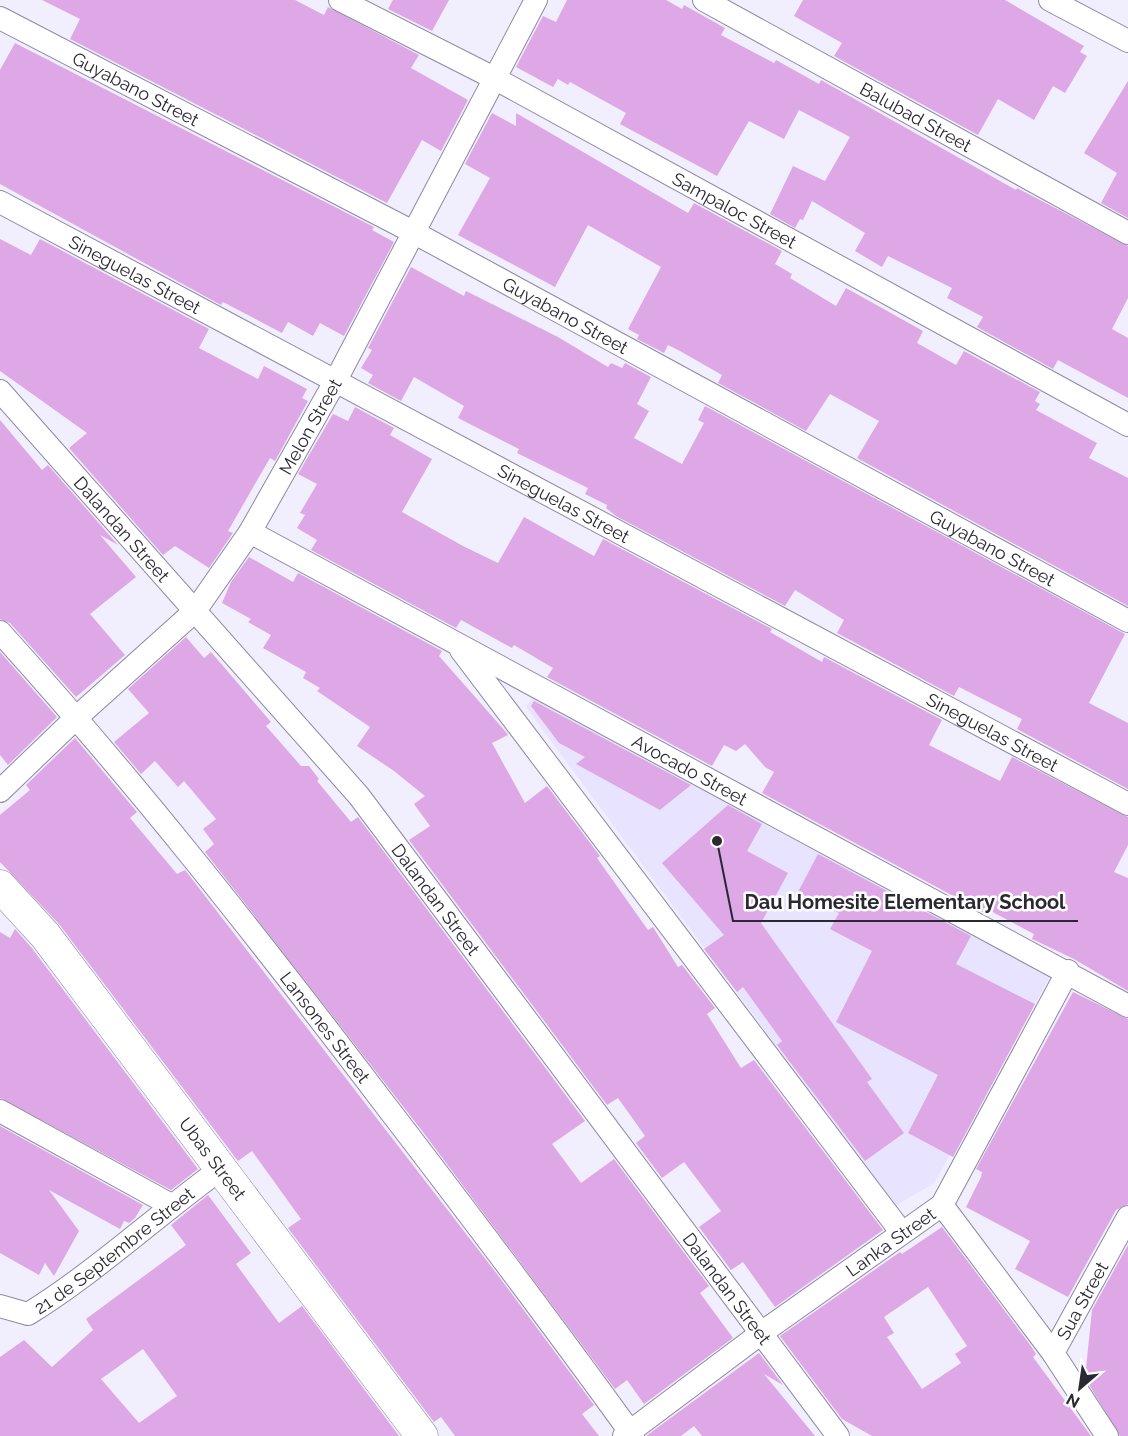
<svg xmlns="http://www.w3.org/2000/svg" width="1128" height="1436" viewBox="0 0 1128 1436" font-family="Raleway,sans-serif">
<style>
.built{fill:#e8e3fe}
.building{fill:#dea8e6;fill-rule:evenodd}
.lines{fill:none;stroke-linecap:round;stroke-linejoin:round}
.street-casing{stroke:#8d89a0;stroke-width:24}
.secondary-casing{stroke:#8d89a0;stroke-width:33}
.street{stroke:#fff;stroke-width:22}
.secondary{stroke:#fff;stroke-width:32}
.labels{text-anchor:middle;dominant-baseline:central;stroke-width:5;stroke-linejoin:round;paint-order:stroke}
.street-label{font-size:18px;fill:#2a2832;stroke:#fefefe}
.leader{fill:none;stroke:#2a2832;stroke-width:2}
.callout-dot{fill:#2a2832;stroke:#fefefe;stroke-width:2}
.callout-label{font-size:20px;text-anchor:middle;font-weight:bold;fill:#2a2832;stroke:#fefefe;stroke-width:5;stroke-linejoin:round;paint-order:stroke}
</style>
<rect width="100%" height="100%" fill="#f1eefe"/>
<!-- built -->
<polygon class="built" points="538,690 1051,975 934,1183 895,1206 526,707"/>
<!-- building -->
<g class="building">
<polygon points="42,0 295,0 324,15 328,7 419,55 411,68 468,100 441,151 422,140 387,203 70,39 80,19"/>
<polygon points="393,0 449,0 432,31 388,9"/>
<polygon points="567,0 666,0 682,9 684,5 725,28 721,35 774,63 776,60 819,84 821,80 1016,190 1017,188 1128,246 1128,298 1112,329 1128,338 1128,398 1058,360 1053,369 977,327 983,317 947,298 952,288 888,256 882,267 855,251 865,233 812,201 803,220 800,219 795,228 770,214 793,166 825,181 850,137 799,110 784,139 749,121 717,176 620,124 626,113 570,82 568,85 558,79 553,87 516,67 543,16 556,22"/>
<polygon points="803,0 1005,0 1084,46 1080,52 1087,56 1065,93 1053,86 1034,120 998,99 978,135 834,56 842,43 794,16"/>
<polygon points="15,43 374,227 372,230 394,242 344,336 320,323 313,336 288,322 282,333 223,302 221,305 0,184 0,70"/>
<polygon points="1128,81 1128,218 1101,203 1117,173 1084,153"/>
<polygon points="492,113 516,126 516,113 688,213 694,203 782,251 775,264 792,274 790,278 836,306 846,288 923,331 917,343 956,365 964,351 1040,392 1035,401 1040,404 1036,410 1097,443 1089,458 1128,478 1128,606 857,458 879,421 830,394 806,431 718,383 722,375 680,351 668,345 664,353 637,339 639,335 628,329 661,267 588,225 555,287 458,235 490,178 465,164"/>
<polygon points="0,239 31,255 40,239 209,329 199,348 258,379 264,366 307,389 302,398 308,401 275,461 270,458 228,531 233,533 209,568 175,546 163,555 69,448 87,433 0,371"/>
<polygon points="411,267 464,296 466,291 558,337 608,367 611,363 622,368 625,363 651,377 637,404 649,411 634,438 682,464 704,423 698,420 705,406 1125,634 1089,703 1128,723 1128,789 1017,729 1022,719 959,687 954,696 837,633 844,620 795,590 785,606 616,516 606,508 607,505 585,494 588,488 517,453 519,449 458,418 464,406 414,377 401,401 368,383 373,375 361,368 372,350 368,348"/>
<polygon points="355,407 394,428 390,435 432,459 402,512 463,546 498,563 524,517 594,556 603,539 772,629 770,632 822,662 824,657 942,720 929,745 1000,781 1012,757 1128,817 1128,845 1114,872 1128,878 1128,991 1074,959 1032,939 1034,934 985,908 983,912 762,793 774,772 765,767 745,744 736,751 724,745 712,766 547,677 553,668 514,645 512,648 461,620 456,628 311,550 317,540 297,528 305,515 300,513 317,484 298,474 333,414 348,421"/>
<polygon points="0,420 42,470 48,465 118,545 100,535 136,577 90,614 125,655 76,697 10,623 0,619"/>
<polygon points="249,557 293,582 298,573 442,651 439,656 506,732 508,735 492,743 525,803 547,786 600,856 597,858 648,930 653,927 678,967 682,965 715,1008 707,1014 741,1068 754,1060 883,1230 775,1307 743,1262 731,1270 699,1227 721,1211 684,1162 662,1178 636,1143 645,1136 618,1098 607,1105 409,840 430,826 414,804 425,796 394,771 357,746 370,727 317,691 320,688 303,678 306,672 263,648 271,635 248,622 251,619 222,603 231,582"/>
<polygon points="186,637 204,658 211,652 271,722 266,726 301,766 309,766 319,779 317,781 351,822 358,817 585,1121 552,1144 581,1183 614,1159 709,1286 700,1293 733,1338 644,1404 627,1380 615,1389 423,1132 205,852 214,844 203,829 216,819 184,781 178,787 155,761 141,774 114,742 149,713 128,689"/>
<polygon points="0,652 57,717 8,765 0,755"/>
<polygon points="534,701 691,785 660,810 576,764 585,757 559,743 531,706"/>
<polygon points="75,738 137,812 130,818 177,874 185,870 497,1274 594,1405 582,1414 599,1436 455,1436 441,1417 434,1422 288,1228 301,1219 252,1151 238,1161 59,924 0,862 0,815 30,790 26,785"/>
<polygon points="728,805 762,824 747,851 788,873 761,923 872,1079 867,1082 904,1133 865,1161 777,1045 782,1041 743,987 737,992 704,949 724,935 662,863"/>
<polygon points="818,854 971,936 956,964 1035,1004 953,1157 908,1133 938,1075 836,1022 872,951 830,929 839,913 798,892"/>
<polygon points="15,929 31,947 198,1169 171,1190 0,1098 0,932 10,938"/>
<polygon points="1073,992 1128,1019 1128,1204 1116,1210 1068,1297 1015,1269 1030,1241 966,1207 981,1177 982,1172 976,1169"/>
<polygon points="0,1126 143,1205 135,1218 129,1223 124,1221 120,1229 49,1190 79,1231 54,1276 45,1263 39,1275 0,1253"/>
<path d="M 208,1195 L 251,1253 L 236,1264 L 279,1323 L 302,1306 L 399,1436 L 0,1436 L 0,1357 L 24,1340 L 52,1367 L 93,1330 L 86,1319 L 186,1245 L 171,1225 ZM 143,1349 L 177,1396 L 139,1423 L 101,1379 Z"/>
<path d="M 942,1227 L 1031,1346 L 1036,1354 L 1033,1357 L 1091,1436 L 872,1436 L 842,1419 L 780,1336 L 900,1252 L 902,1254 ZM 928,1287 L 967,1346 L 955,1354 L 961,1363 L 922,1389 L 887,1337 L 894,1333 L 884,1317 Z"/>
<polygon points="1128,1245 1128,1436 1120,1436 1085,1378 1092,1310"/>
<polygon points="759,1353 783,1385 764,1374 815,1436 702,1436 694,1426 681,1436 646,1436"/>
</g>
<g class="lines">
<!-- street casing -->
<g class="street-casing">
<g id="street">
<path id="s1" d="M 340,0 L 494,78 L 1128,425"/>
<path id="s2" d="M 704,0 L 1128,233"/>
<polyline points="1050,0 1128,41"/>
<path id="s3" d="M 0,18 L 413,232 L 1128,621"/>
<path id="s4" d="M 0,202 L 1128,804"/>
<path id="s5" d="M 0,391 L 359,796 L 838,1436"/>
<path id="s6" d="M 250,532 L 1128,1006"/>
<path id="s7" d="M 0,632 C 135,781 259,939 380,1098 C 466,1210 551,1322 633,1436"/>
<polyline points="461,650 902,1233"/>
<path id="s8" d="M 0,791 L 77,717 L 195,611 L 250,532 L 336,380 L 536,0"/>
<polyline points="0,1111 171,1205"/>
<polyline points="942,1205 1053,1353 1107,1436"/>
<path id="s9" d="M 0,1306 L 28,1314 C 96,1272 157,1215 222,1168"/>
<path id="s10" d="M 1053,1353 L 1128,1217"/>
<path id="s11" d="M 624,1436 L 760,1334 L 942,1205 L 1068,971"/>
</g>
</g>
<!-- secondary casing -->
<g class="secondary-casing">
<g id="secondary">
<path id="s12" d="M 0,886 L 45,935 L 422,1436"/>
</g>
</g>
<!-- street -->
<use href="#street" class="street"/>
<!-- secondary -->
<use href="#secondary" class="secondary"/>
</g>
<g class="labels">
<!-- street labels -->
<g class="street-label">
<text stroke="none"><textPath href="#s3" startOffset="153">Guyabano Street</textPath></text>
<text stroke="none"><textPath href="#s2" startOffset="242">Balubad Street</textPath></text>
<text stroke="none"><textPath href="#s1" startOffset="447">Sampaloc Street</textPath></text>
<text stroke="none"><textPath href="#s4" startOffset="153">Sineguelas Street</textPath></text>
<text stroke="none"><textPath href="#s3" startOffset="639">Guyabano Street</textPath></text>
<text stroke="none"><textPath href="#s8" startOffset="483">Melon Street</textPath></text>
<text stroke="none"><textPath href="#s4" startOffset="639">Sineguelas Street</textPath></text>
<text stroke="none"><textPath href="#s5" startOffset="184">Dalandan Street</textPath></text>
<text stroke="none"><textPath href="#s3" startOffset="1125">Guyabano Street</textPath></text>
<text stroke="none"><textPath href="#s4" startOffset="1125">Sineguelas Street</textPath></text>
<text stroke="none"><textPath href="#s6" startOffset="500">Avocado Street</textPath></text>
<text stroke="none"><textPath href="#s5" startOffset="670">Dalandan Street</textPath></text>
<text stroke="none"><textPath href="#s7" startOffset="512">Lansones Street</textPath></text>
<text stroke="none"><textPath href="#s12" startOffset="346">Ubas Street</textPath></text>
<text stroke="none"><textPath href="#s11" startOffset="330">Lanka Street</textPath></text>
<text stroke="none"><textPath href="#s9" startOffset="136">21 de Septembre Street</textPath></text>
<text stroke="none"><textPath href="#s5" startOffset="1156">Dalandan Street</textPath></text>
<text stroke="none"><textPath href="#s10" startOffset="60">Sua Street</textPath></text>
</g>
</g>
<!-- callouts -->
<path class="leader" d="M717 841L733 921H1078"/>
<circle class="callout-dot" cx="717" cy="841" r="6"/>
<g class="callout-label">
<text x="905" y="909">Dau Homesite Elementary School</text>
</g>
<!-- north arrow -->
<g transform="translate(1080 1388) rotate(209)" stroke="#fefefe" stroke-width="4.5" paint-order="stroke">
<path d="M0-4.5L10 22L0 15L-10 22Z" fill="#2a2832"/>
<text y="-9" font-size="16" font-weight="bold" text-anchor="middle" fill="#2a2832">N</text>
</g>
</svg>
